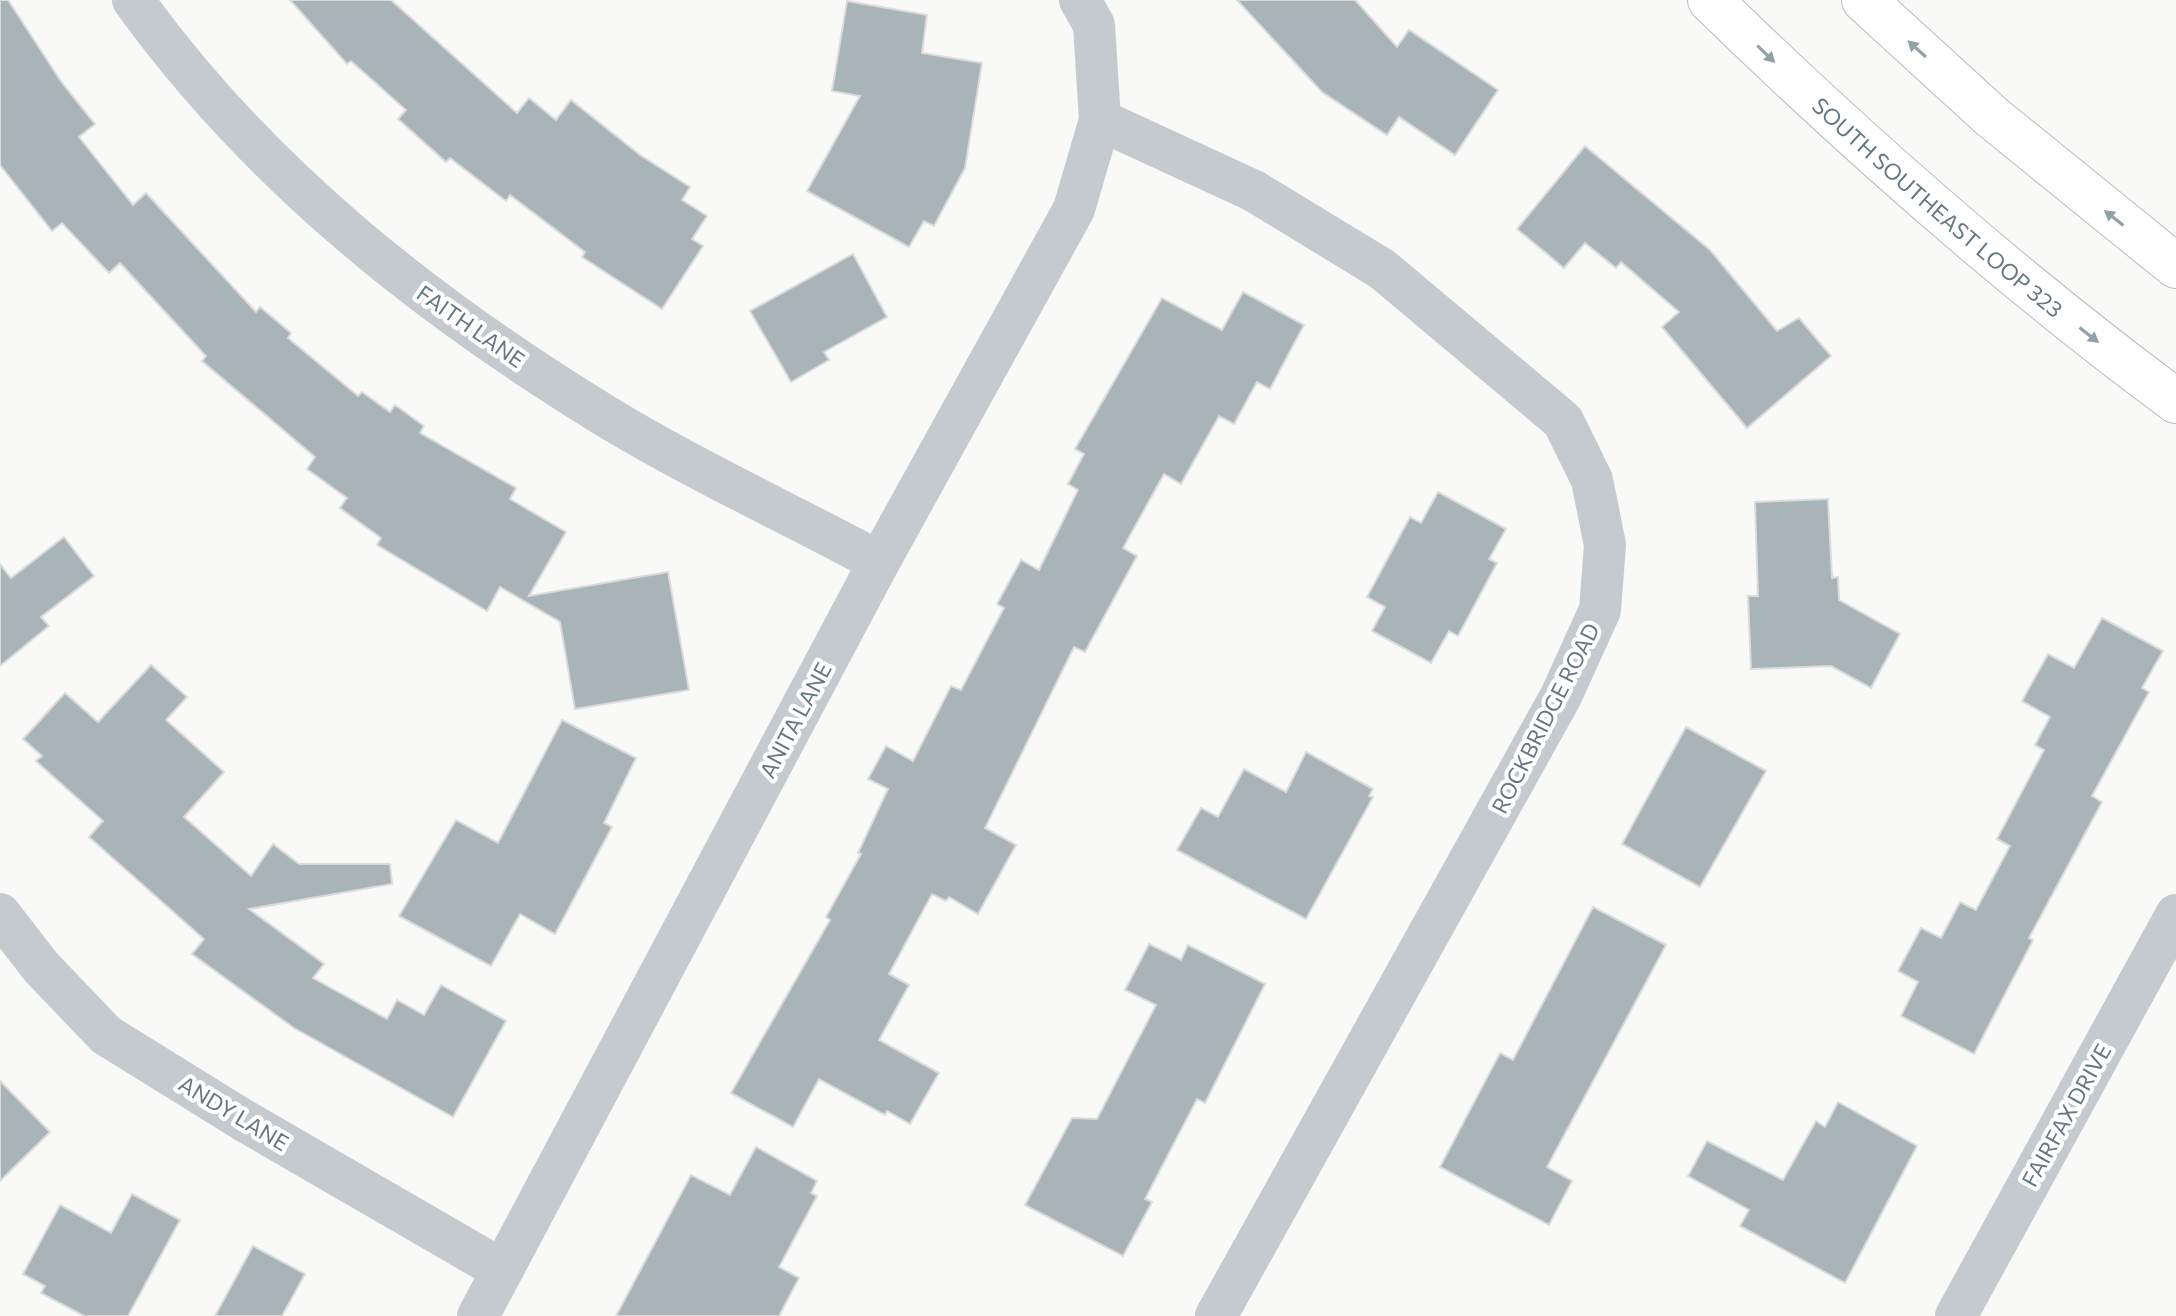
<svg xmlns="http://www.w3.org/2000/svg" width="2176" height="1316" viewBox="0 0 2176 1316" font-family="Commissioner,sans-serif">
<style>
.building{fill:#a9b4b9;stroke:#dbdbd9;stroke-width:2}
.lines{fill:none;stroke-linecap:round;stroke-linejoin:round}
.highway-casing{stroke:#b7bcbf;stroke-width:46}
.street{stroke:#c4cacd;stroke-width:42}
.highway{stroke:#fff;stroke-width:44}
.oneway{fill:#92a0a8}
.labels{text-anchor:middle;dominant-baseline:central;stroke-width:8;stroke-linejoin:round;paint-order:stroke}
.street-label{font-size:22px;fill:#637883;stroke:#fff}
</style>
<rect width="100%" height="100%" fill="#f9f9f7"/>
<!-- building -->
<g class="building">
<polygon points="0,0 8,0 62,83 95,124 79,137 133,205 146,193 256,312 260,307 291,333 288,338 358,396 362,392 390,412 395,405 424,426 420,433 516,488 510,499 566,532 529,596 668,572 689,690 575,709 560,622 500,587 487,611 377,545 381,538 340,508 347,498 307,469 315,457 202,361 206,356 120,263 109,273 62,223 52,231 0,165"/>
<polygon points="290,0 391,0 517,113 529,98 556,120 571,100 640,155 690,187 682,200 707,216 692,239 703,246 662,309 582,257 585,252 510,195 506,201 450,158 446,162 398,119 406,110 351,61 347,64"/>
<polygon points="1237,0 1355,0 1397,47 1409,30 1498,90 1455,155 1399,117 1387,135 1322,92"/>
<polygon points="847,1 927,15 922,53 982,63 965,168 934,226 924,221 909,247 807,191 860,96 832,91"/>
<polygon points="1585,146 1710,250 1777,331 1799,318 1831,356 1747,428 1662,327 1679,312 1621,262 1616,268 1585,243 1564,268 1517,229"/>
<polygon points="853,254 887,317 824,352 829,360 791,382 750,311"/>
<polygon points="1243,292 1304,325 1270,389 1257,382 1234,424 1219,416 1181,484 1164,474 1123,548 1137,556 1085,652 1074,647 985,828 1016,845 978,914 949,897 946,901 932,894 889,974 909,985 879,1040 939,1073 910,1124 887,1111 885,1115 819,1079 793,1127 731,1093 830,920 826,917 861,854 858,853 888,789 868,779 886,746 913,761 951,686 961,690 1004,608 997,604 1021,560 1039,570 1078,490 1068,484 1084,454 1075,449 1162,298 1222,330"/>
<polygon points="1438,492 1506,529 1489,559 1497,563 1458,636 1449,631 1431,663 1372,631 1385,607 1367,597 1410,517 1421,523"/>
<polygon points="1828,499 1832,578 1838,577 1839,600 1900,634 1871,688 1831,666 1751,669 1748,596 1758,596 1755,502"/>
<polygon points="64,537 94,576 41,617 49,626 0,666 0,564 11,578"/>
<polygon points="2102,618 2163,651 2142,688 2149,692 2092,796 2102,802 2029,938 2033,940 1974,1054 1901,1016 1918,982 1898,971 1921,928 1941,938 1960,902 1976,910 2010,846 1997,839 2044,750 2035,745 2050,717 2022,701 2048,654 2074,668"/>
<polygon points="151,665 187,697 166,720 224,772 184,817 251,876 273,844 299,864 390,864 392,884 249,909 324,964 313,978 387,1019 397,1000 424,1015 441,985 506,1021 453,1117 294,1028 192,954 204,939 89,837 103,821 36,761 42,756 23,739 65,693 98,722"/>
<polygon points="562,720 636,758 604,823 612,827 555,934 520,914 491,966 399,916 456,820 498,843"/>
<polygon points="1686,727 1766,771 1700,887 1622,844"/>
<polygon points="1306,752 1373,789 1369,796 1373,797 1306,919 1177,850 1201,808 1218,817 1244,769 1286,792"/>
<polygon points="1593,907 1666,945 1547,1167 1572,1181 1549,1225 1440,1167 1500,1053 1513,1060"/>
<polygon points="1149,944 1181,960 1188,945 1265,984 1205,1103 1197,1099 1145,1199 1152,1202 1123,1256 1025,1205 1072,1118 1097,1119 1156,1005 1125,990"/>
<polygon points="0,1081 50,1132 0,1181"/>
<polygon points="1838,1102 1917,1146 1845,1283 1740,1226 1749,1210 1688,1176 1707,1141 1783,1180 1816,1121 1825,1127"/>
<polygon points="756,1147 817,1181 811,1193 817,1196 779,1267 799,1278 779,1316 616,1316 691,1175 730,1195"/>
<polygon points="132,1194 180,1220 128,1316 84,1316 41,1293 45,1286 23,1274 60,1205 111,1233"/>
<polygon points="253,1246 305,1274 282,1316 215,1316"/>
</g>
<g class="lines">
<!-- highway casing -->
<g class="highway-casing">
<g id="highway">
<path id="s1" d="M 1710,0 C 1857,143 2011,279 2176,401"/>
<polyline points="1864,0 1992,117 2176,266"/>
</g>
</g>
<!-- street -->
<g class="street">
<path d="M 133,0 C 259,175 428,308 612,420 C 697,471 790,514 879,562"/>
<polyline points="1100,120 1254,191 1382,269 1563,421 1592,480 1605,545 1600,610 1561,696 1216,1316"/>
<polyline points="0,914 41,967 106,1035 243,1120 502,1270"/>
<polyline points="478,1316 879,562 1074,209 1100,120 1094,25 1080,0"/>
<polyline points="1956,1316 2176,915"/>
</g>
<!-- highway -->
<use href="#highway" class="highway"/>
</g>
<!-- one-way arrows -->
<defs><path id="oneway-solid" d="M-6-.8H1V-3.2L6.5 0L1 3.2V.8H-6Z" transform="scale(2)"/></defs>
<g class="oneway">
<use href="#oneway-solid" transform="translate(1917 49) rotate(-138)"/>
<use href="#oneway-solid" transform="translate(1766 54) rotate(44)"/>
<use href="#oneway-solid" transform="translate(2114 218) rotate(-142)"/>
<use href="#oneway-solid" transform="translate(2089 335) rotate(38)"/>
</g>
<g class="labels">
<!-- street labels -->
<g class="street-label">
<text stroke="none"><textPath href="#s1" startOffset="308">SOUTH SOUTHEAST LOOP 323</textPath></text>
<text transform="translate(471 326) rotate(35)">FAITH LANE</text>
<text transform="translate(1545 718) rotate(-63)">ROCKBRIDGE ROAD</text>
<text transform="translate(795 720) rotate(-62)">ANITA LANE</text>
<text transform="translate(234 1113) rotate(31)">ANDY LANE</text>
<text transform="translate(2066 1115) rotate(-61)">FAIRFAX DRIVE</text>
</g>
</g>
</svg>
